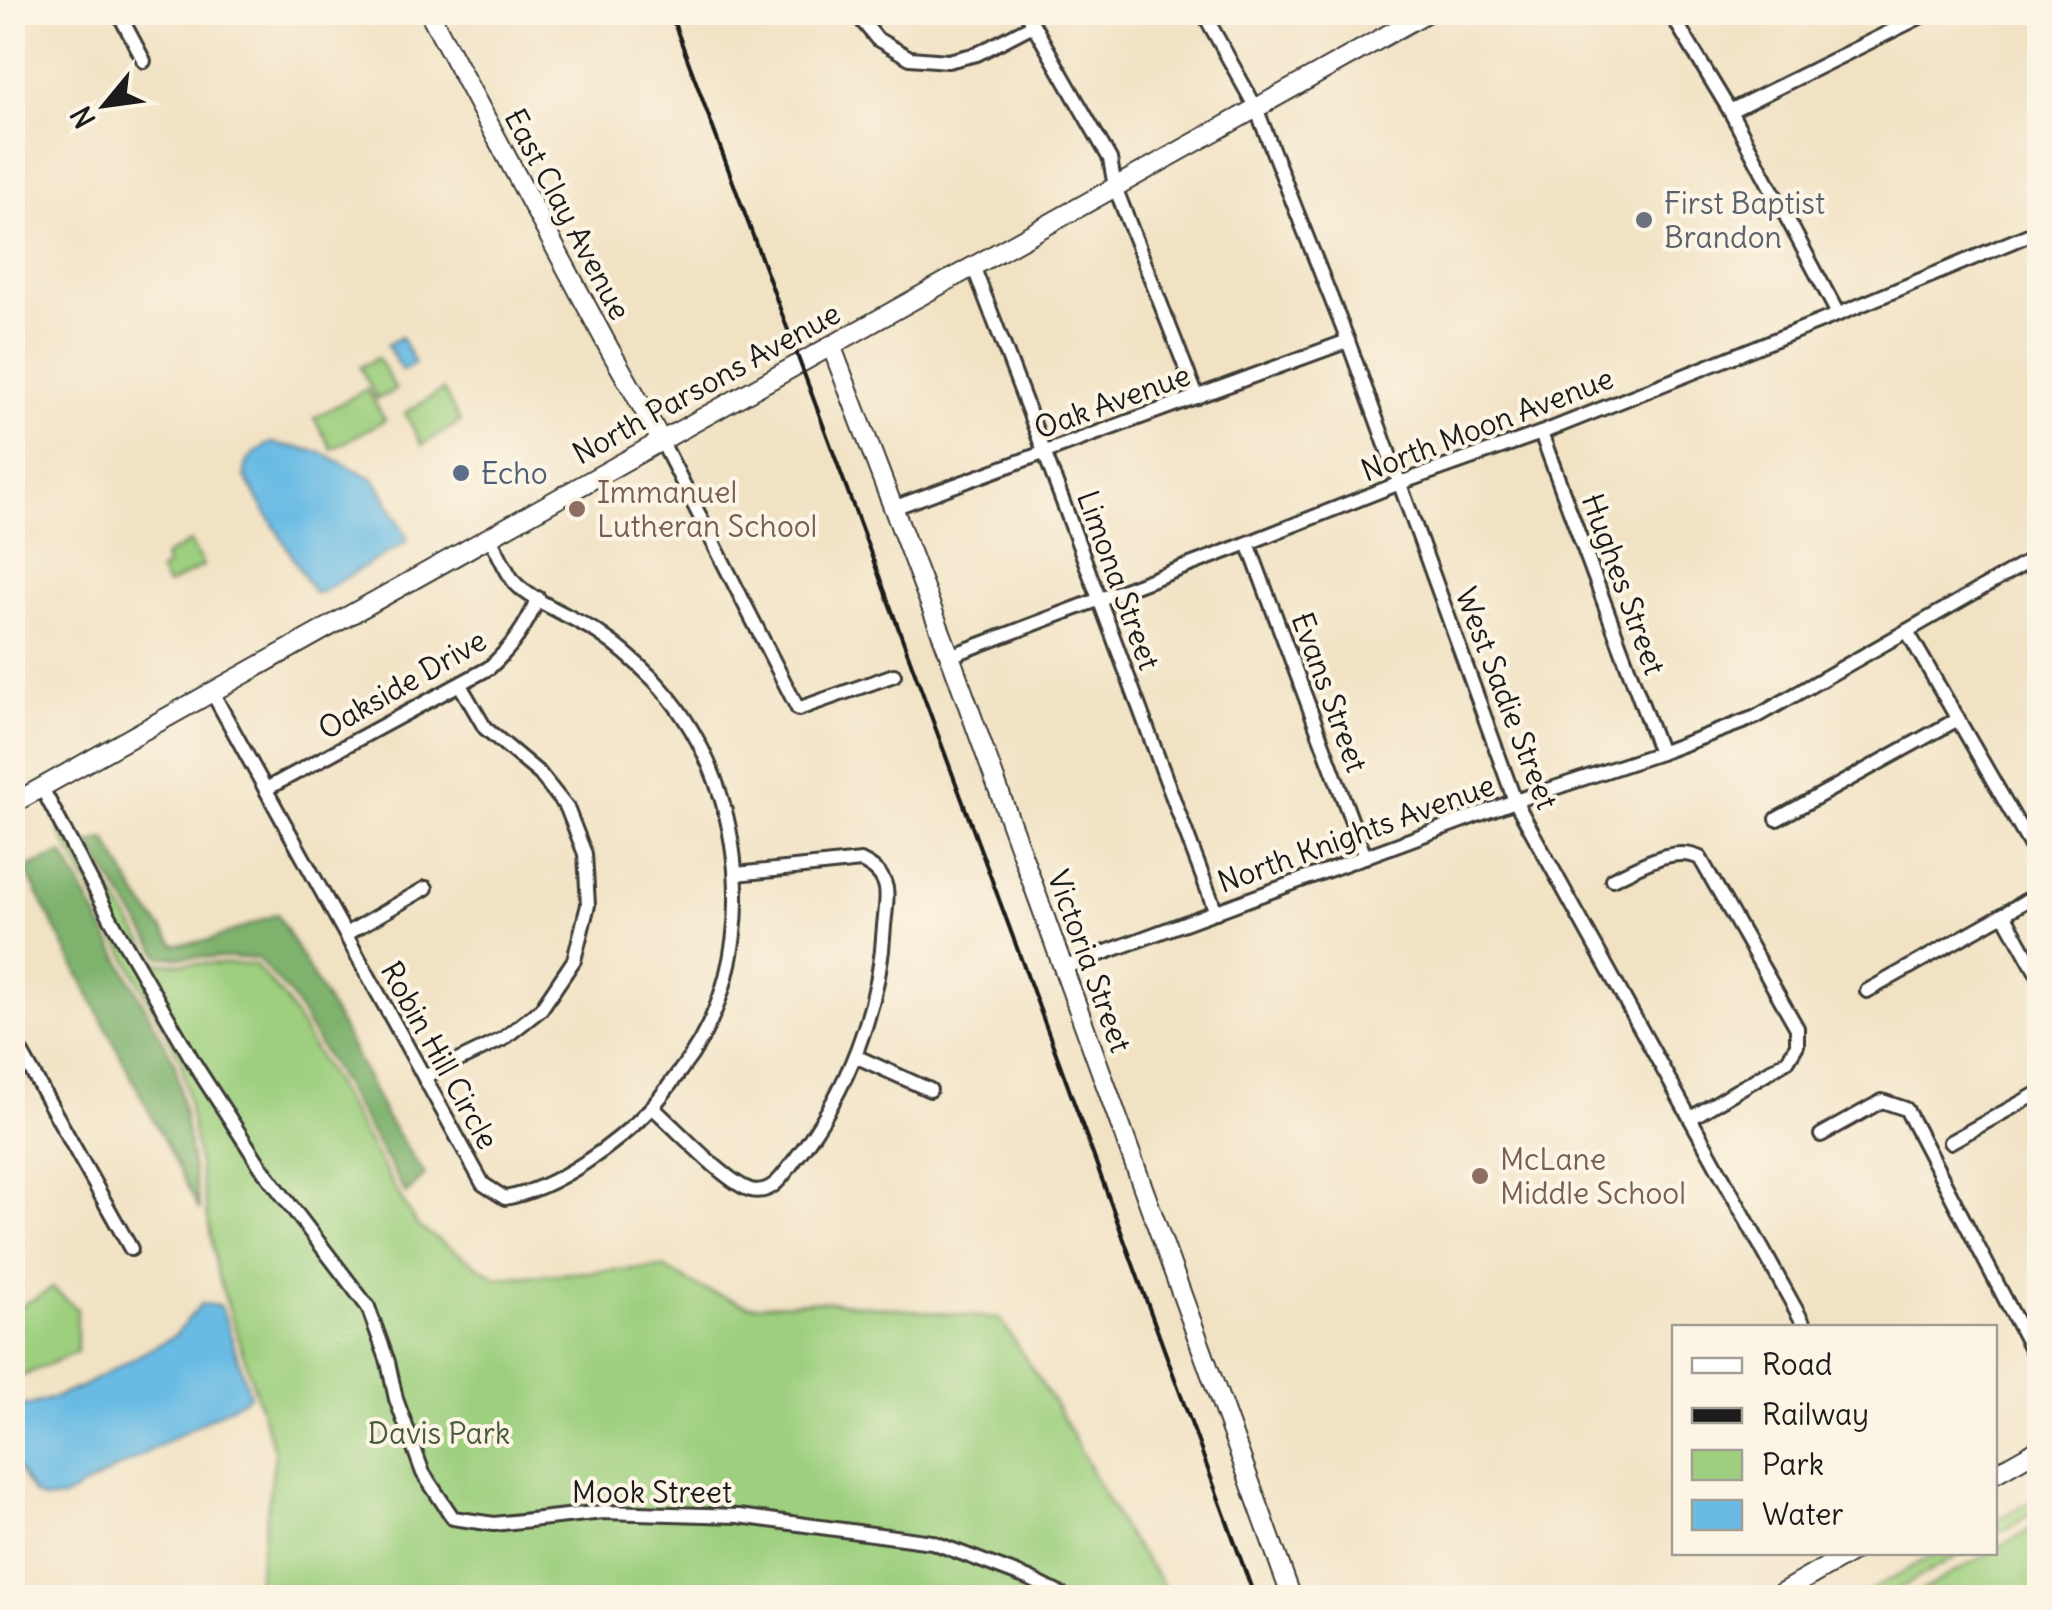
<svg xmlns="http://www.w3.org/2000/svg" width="2052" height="1610" viewBox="0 0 2052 1610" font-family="Delius,sans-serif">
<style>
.green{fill:#9dcf7e;stroke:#5c764d;stroke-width:2.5}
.forest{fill:#7eb26d;stroke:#4d6744;stroke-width:2.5}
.water{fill:#69bbe4;stroke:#426c80;stroke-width:2.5}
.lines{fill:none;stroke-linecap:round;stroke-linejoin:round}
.street-casing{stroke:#3c3a35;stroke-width:18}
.secondary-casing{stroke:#3c3a35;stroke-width:22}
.street{stroke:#fff;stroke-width:12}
.secondary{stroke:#fff;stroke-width:18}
.rail{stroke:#1c1c1c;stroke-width:4}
.worship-dot{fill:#6b7280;stroke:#fcf5e5;stroke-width:4}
.service-dot{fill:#5c6f8a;stroke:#fcf5e5;stroke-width:4}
.education-dot{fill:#8d6e63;stroke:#fcf5e5;stroke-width:4}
.labels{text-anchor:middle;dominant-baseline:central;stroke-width:8;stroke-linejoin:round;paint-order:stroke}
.worship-label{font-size:30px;fill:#5b616d;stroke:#fcf5e5;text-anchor:start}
.street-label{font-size:30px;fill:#1c1c1c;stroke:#fcf5e5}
.service-label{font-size:30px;fill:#4e5e75;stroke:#fcf5e5;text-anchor:start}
.education-label{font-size:30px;fill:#785e54;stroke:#fcf5e5;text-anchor:start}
.park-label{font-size:30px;fill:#495b3e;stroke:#fcf5e5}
</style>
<rect width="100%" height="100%" fill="#fcf5e5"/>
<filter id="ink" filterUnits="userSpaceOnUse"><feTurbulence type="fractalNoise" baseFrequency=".01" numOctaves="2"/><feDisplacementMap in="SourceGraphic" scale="20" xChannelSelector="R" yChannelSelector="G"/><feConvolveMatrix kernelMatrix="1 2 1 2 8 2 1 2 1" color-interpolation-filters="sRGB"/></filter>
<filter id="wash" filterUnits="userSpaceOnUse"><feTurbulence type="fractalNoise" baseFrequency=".0048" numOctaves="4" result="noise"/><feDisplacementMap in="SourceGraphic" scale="40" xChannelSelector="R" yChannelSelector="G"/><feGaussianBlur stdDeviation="2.25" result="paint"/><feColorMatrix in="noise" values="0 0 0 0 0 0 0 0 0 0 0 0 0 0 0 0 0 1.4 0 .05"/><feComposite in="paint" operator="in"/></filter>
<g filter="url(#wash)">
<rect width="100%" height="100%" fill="#f1e2c4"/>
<!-- green -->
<g class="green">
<polygon points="378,358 396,390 377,399 360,367"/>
<polygon points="367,389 385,420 332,449 314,418"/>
<polygon points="443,390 460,422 422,445 405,413"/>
<polygon points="190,542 203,566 167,585 159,571 167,566 164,560 166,555"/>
<polygon points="68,825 157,963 254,964 285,999 417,1226 497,1278 663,1267 703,1289 750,1306 821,1301 1000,1319 1058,1409 1123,1529 1163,1584 1168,1597 255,1597 275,1453 217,1272 181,1061 59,830"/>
<polygon points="53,1288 77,1309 77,1352 13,1380 13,1311"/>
<polygon points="2039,1497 2039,1511 1995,1535 1995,1520"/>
<polygon points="2038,1525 2040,1529 2039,1597 1910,1597 1989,1553 1994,1552 1995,1550"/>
<polygon points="1937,1553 1963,1553 1884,1597 1858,1597"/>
</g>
<!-- forest -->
<g class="forest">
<polygon points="106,839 140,900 175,945 211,940 277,914 341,1026 386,1117 425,1175 406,1194 291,996 257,958 161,957 88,844"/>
<polygon points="63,853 175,1063 200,1211 25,869"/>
</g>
<!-- water -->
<g class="water">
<polygon points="401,337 415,363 402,371 387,345"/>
<path d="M 272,443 L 320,452 L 374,479 L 381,489 L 407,538 L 406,542 L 321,592 L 314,593 L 245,477 C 244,458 256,450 272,443 Z"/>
<polygon points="201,1304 220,1306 222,1309 250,1396 63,1498 45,1500 34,1494 24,1479 13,1459 13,1409 19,1405 30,1405 56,1397 83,1386 174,1336"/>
</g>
</g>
<g filter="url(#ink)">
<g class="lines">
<!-- street casing -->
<g class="street-casing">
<g id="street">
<polyline points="118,12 144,61"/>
<polyline points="855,12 877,39 910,58 948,61 977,54 1033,25"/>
<polyline points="1026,12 1110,159 1115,187 1197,397"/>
<polyline points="1203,12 1256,108 1298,215 1348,341 1515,801 1806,1328"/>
<polyline points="1670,12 1730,111 1838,314"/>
<polyline points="1730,111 1930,12"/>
<path d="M 973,266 C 1057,480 1134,697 1216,912"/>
<polyline points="1541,433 1660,753"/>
<polyline points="661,440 798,709 894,675"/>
<polyline points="893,508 1348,341"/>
<polyline points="1248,543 1365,857"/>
<polyline points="1907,631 2040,862"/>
<polyline points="950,656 1248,543 1400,483 1541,433 1844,312 2040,230"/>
<path d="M 212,692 L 483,1184 L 505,1198 C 556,1189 617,1144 652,1107 C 662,1096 671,1083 680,1071 C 767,961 749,777 652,678 C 637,663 618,646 600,634 C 578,619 531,601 515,583 C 505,571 498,551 489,536"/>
<polyline points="42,788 112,921 197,1068 261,1167 368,1307 388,1362 396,1399 423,1473 453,1518 494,1524 603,1512 739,1516 932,1542 1030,1579 1068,1598"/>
<path d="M 266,789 L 489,668 C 512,647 526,627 538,598"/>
<polyline points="1777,819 1958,719"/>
<path d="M 1612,879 C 1640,867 1671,845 1700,858 L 1797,1028 L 1797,1045 L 1788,1060 L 1691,1118"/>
<polyline points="2004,914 2040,979"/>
<polyline points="346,934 426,888"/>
<polyline points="1063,968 1515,801 1660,753 1756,717 2040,555"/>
<polyline points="1867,991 2004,914 2040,892"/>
<polyline points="12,1036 131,1249"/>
<polyline points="855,1056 930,1090"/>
<polyline points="424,1077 503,1039 541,1009 574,960 588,905 585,854 567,808 540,774 485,728 460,685"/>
<path d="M 652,1107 C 673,1125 727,1184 751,1190 C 774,1195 784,1173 797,1157 C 847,1092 880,1008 884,926 C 885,914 888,899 886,888 C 883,874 873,867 861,861 L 736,874"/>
<polyline points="1821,1135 1882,1101 1906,1109 2040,1366"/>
<polyline points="1950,1142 2040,1092"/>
</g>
</g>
<!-- secondary casing -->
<g class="secondary-casing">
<g id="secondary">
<polyline points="429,12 610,350 661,440"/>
<polyline points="831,345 950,656 1292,1598"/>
<polyline points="12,804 1428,12"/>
<polyline points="1994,1474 2040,1448"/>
<polyline points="1772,1598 1852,1552"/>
</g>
</g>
<!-- street -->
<use href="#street" class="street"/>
<!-- secondary -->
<use href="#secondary" class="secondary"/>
<!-- rail -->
<polyline class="rail" points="670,12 1050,1037 1255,1598"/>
</g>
</g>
<!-- markers -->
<circle class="worship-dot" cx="1644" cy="220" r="10"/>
<circle class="service-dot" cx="461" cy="473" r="10"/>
<g class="education-dot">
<circle cx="577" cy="509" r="10"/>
<circle cx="1480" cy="1176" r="10"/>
</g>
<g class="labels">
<!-- worship labels -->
<g class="worship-label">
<text x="1664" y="203">First Baptist<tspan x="1664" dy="34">Brandon</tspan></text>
</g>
<!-- street labels -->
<g class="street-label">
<text transform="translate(568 214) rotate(62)">East Clay Avenue</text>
<text transform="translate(706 383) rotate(-29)">North Parsons Avenue</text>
<text transform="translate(1112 401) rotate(-20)">Oak Avenue</text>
<text transform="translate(1487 424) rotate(-21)">North Moon Avenue</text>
<text transform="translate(1119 580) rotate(70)">Limona Street</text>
<text transform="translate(1624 584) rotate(70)">Hughes Street</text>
<text transform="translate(402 684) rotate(-30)">Oakside Drive</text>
<text transform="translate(1330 692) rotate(70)">Evans Street</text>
<text transform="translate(1507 698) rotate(69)">West Sadie Street</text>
<text transform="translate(1356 833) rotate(-20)">North Knights Avenue</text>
<text transform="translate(1090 961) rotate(70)">Victoria Street</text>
<text transform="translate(440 1055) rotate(61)">Robin Hill Circle</text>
<text x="652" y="1492">Mook Street</text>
</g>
<!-- service labels -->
<g class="service-label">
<text x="481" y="473">Echo</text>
</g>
<!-- education labels -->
<g class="education-label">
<text x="597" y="492">Immanuel<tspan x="597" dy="34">Lutheran School</tspan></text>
<text x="1500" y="1159">McLane<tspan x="1500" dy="34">Middle School</tspan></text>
</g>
<!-- park labels -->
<g class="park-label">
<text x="439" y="1433">Davis Park</text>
</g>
</g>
<!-- margin -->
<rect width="2052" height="1610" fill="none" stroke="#fcf5e5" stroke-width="50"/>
<!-- legend -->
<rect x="1672" y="1325" width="325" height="230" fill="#fcf5e5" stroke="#a29e95" stroke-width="2.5"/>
<rect x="1692" y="1358" width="50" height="15" fill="#ffffff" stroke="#a29e95" stroke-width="2.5"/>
<text x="1762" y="1375" font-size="30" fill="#1c1c1c">Road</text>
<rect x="1692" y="1408" width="50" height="15" fill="#1c1c1c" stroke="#a29e95" stroke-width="2.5"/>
<text x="1762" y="1425" font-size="30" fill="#1c1c1c">Railway</text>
<rect x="1692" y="1450" width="50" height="30" fill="#9dcf7e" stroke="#a29e95" stroke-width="2.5"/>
<text x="1762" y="1475" font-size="30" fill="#1c1c1c">Park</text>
<rect x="1692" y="1500" width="50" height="30" fill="#69bbe4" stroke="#a29e95" stroke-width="2.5"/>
<text x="1762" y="1525" font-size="30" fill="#1c1c1c">Water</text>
<!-- north arrow -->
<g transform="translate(105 105) rotate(241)" stroke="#fcf5e5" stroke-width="8" paint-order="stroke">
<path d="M0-8L18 38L0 25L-18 38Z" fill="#1c1c1c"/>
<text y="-15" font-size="28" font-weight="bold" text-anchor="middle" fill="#1c1c1c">N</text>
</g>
</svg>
